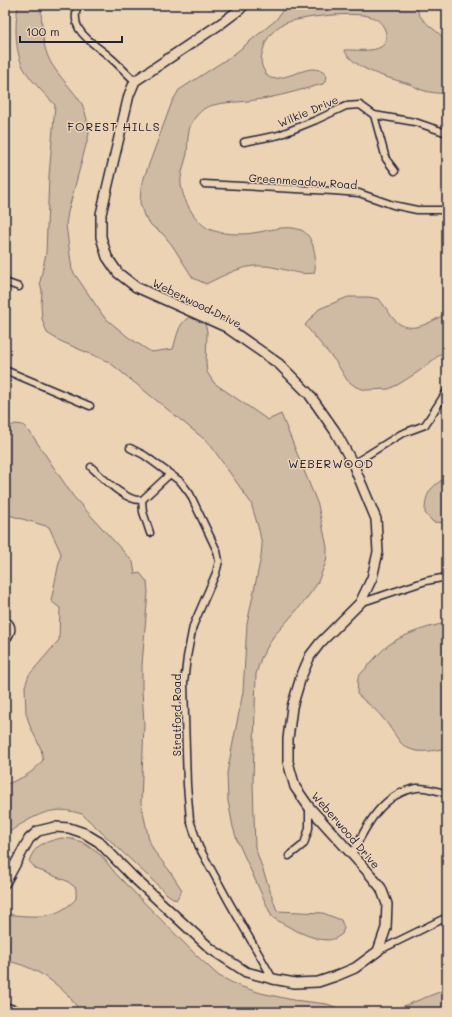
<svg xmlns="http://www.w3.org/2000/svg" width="452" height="1017" viewBox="0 0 452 1017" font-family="Mali,sans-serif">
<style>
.green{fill:#cfbaa3;stroke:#786e6f}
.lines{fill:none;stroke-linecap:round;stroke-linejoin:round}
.street-casing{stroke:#22223b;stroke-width:9}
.secondary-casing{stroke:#22223b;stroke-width:12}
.street{stroke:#ecd3b4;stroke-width:6}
.secondary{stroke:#ecd3b4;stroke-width:9}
.labels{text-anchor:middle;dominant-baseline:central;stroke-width:3;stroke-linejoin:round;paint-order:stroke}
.street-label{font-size:11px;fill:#22223b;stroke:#ecd3b4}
.neighbourhood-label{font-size:12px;letter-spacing:1px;fill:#22223b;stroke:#ecd3b4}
</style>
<rect width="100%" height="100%" fill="#ecd3b4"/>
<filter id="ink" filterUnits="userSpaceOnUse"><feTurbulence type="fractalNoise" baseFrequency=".025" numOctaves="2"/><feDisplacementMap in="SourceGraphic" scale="8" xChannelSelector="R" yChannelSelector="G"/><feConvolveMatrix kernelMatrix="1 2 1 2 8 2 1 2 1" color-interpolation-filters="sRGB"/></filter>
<g filter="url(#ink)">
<!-- green -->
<g class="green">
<path d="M 18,5 L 41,5 C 42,27 41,50 55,69 C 63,81 74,91 82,104 C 86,113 88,123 89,134 L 68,212 L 66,225 L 72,270 L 104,317 L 128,337 L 151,352 L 173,349 C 177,337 178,321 192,316 L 199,319 L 205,324 L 207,331 L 206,364 L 207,372 L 214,383 L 268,420 L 281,414 L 318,505 L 327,547 L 327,555 L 326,562 L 317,584 L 304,602 L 273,637 L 261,658 L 256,674 L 253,783 L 255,847 L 277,911 L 323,913 L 341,920 L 344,928 L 342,934 C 338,937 333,940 328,940 C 311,940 286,926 272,917 L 237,840 L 233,827 L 228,801 L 227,773 L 243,692 L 247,624 L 261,557 L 262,545 L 259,530 L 251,503 L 209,443 L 109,362 L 60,341 L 47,333 L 42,319 L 41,305 L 42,291 L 40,282 L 46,253 L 49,176 L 55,105 C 45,94 34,84 26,72 C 14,55 15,24 18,5 Z"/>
<path d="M 286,5 L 417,5 C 416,21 439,30 447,42 L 447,94 C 439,93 430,93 422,90 C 418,89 413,85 409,84 C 387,77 356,71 344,50 C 357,49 389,56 386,34 C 385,27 380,21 374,18 C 360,10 298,17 283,24 C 274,29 267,37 264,47 C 261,57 259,63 265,72 C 266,74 267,76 269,77 C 277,83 302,69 313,69 C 317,69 321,70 325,72 L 327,78 L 323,84 C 300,90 278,97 255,100 C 239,103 223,101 207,107 C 201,110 196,116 192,122 C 187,131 188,144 187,154 C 185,162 182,170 181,178 C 179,194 194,222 209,229 C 219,234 242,235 253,233 C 269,231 286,224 301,230 C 314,235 318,262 314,273 C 300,275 291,271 277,268 C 249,261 231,272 206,284 L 193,278 L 172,245 L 163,234 L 152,226 L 144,216 L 140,203 L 141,188 L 145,175 L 172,102 L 179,90 L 233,55 L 276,20 Z"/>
<path d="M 348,297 L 369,297 L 379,299 C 384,305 388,311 392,317 C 409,338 430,322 447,313 L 447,349 L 418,372 L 399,384 L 389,389 L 366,390 L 356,387 L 347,380 L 336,362 L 305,325 L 319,309 Z"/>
<path d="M 15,424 L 23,425 L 30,432 L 73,496 L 133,562 L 135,574 L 140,573 L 147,582 L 148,592 L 142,665 L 142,690 L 144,724 L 141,803 L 149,840 L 154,851 L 169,870 L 182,890 L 176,900 L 167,894 L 82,814 C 59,807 46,810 25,822 C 18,826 11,830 5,837 L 5,785 C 23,777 30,776 43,760 L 41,749 L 30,726 L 26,713 L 25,686 L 29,675 L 59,640 L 60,608 L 51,601 L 61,553 L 49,527 L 9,515 L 5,511 L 5,429 Z"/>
<path d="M 447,477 L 447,523 L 433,522 L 425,513 C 425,493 430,487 447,477 Z"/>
<path d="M 447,623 L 447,748 C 431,751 413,756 400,742 C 394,734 389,725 382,717 C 375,708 365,702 357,694 L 358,677 C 367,667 376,656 386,647 C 400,635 429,626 447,623 Z"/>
<path d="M 61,838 L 72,839 L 82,842 L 101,855 L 116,874 L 197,956 L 219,976 L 239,986 L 261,993 L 293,1000 L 327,1004 L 338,1008 L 358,1012 L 391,1011 L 447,989 L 447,1012 L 80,1012 C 67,988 33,964 5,961 L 5,915 C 12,914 20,916 27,916 C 48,917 61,914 76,899 L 76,888 L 67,881 L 36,869 L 29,861 C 36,843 44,843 61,838 Z"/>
</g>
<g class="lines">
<!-- street casing -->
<g class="street-casing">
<g id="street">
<path d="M 78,5 C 75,13 75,22 79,29 C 87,42 102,49 112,59 C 120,66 127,74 135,81"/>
<polyline points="374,115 386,159 395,171"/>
<polyline points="244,142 279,135 316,120 346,106 360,105 374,115 415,122 447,133"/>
<polyline points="204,184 333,191 359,193 393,205 417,210 447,210"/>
<polyline points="5,282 19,287"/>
<polyline points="5,370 90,406"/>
<polyline points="130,448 144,455 181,482 190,494 217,551 219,561 216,573 193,626 187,657 184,683 187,785 190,820 199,847 229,902 273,979"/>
<polyline points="353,464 401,434 425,425 447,391"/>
<path d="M 91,467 C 103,478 126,502 142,500"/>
<polyline points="142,500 170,474"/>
<polyline points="142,500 143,512 150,533"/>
<polyline points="360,603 426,581 447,577"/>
<path d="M 5,622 L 9,623 C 14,629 10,636 5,641"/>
<path d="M 352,854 C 366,826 382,793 417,788 C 426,787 438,791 447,794"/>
<polyline points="289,856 304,844 309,828 309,807"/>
<polyline points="378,951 447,917"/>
<polyline points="5,1006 23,1012"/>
</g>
</g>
<!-- secondary casing -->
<g class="secondary-casing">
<polyline id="secondary" points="5,883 29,839 38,831 55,827 69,828 84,833 99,842 132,876 211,949 246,972 273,979 295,983 318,982 336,976 355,968 378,951 386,928 387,904 381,888 368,872 309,807 295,787 288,762 288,739 292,707 301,677 310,656 320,643 360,603 372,578 378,552 376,519 353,464 335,431 309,394 279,364 226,327 136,287 118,273 107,257 101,237 101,214 129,95 135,81 223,22 239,10 244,5"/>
</g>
<!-- street -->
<use href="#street" class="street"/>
<!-- secondary -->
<use href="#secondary" class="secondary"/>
</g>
</g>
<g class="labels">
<!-- street labels -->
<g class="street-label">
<text transform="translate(308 111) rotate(-23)">Wilkie Drive</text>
<text transform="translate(303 181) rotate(4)">Greenmeadow Road</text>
<text transform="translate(197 303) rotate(26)">Weberwood Drive</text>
<text transform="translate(176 715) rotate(-90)">Stratford Road</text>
<text transform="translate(346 830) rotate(49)">Weberwood Drive</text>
</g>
<!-- neighbourhood labels -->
<g class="neighbourhood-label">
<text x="114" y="126">FOREST HILLS</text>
<text x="331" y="463">WEBERWOOD</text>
</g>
</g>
<!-- margin -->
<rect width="452" height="1017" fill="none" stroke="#ecd3b4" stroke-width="20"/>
<rect x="10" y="10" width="432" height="997" fill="none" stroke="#22223b" stroke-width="1.5" filter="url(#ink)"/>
<!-- scale -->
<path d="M20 36v6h102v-6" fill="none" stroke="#22223b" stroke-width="2"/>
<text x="26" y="36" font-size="12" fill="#22223b" stroke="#ecd3b4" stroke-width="3" paint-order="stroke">100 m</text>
</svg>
